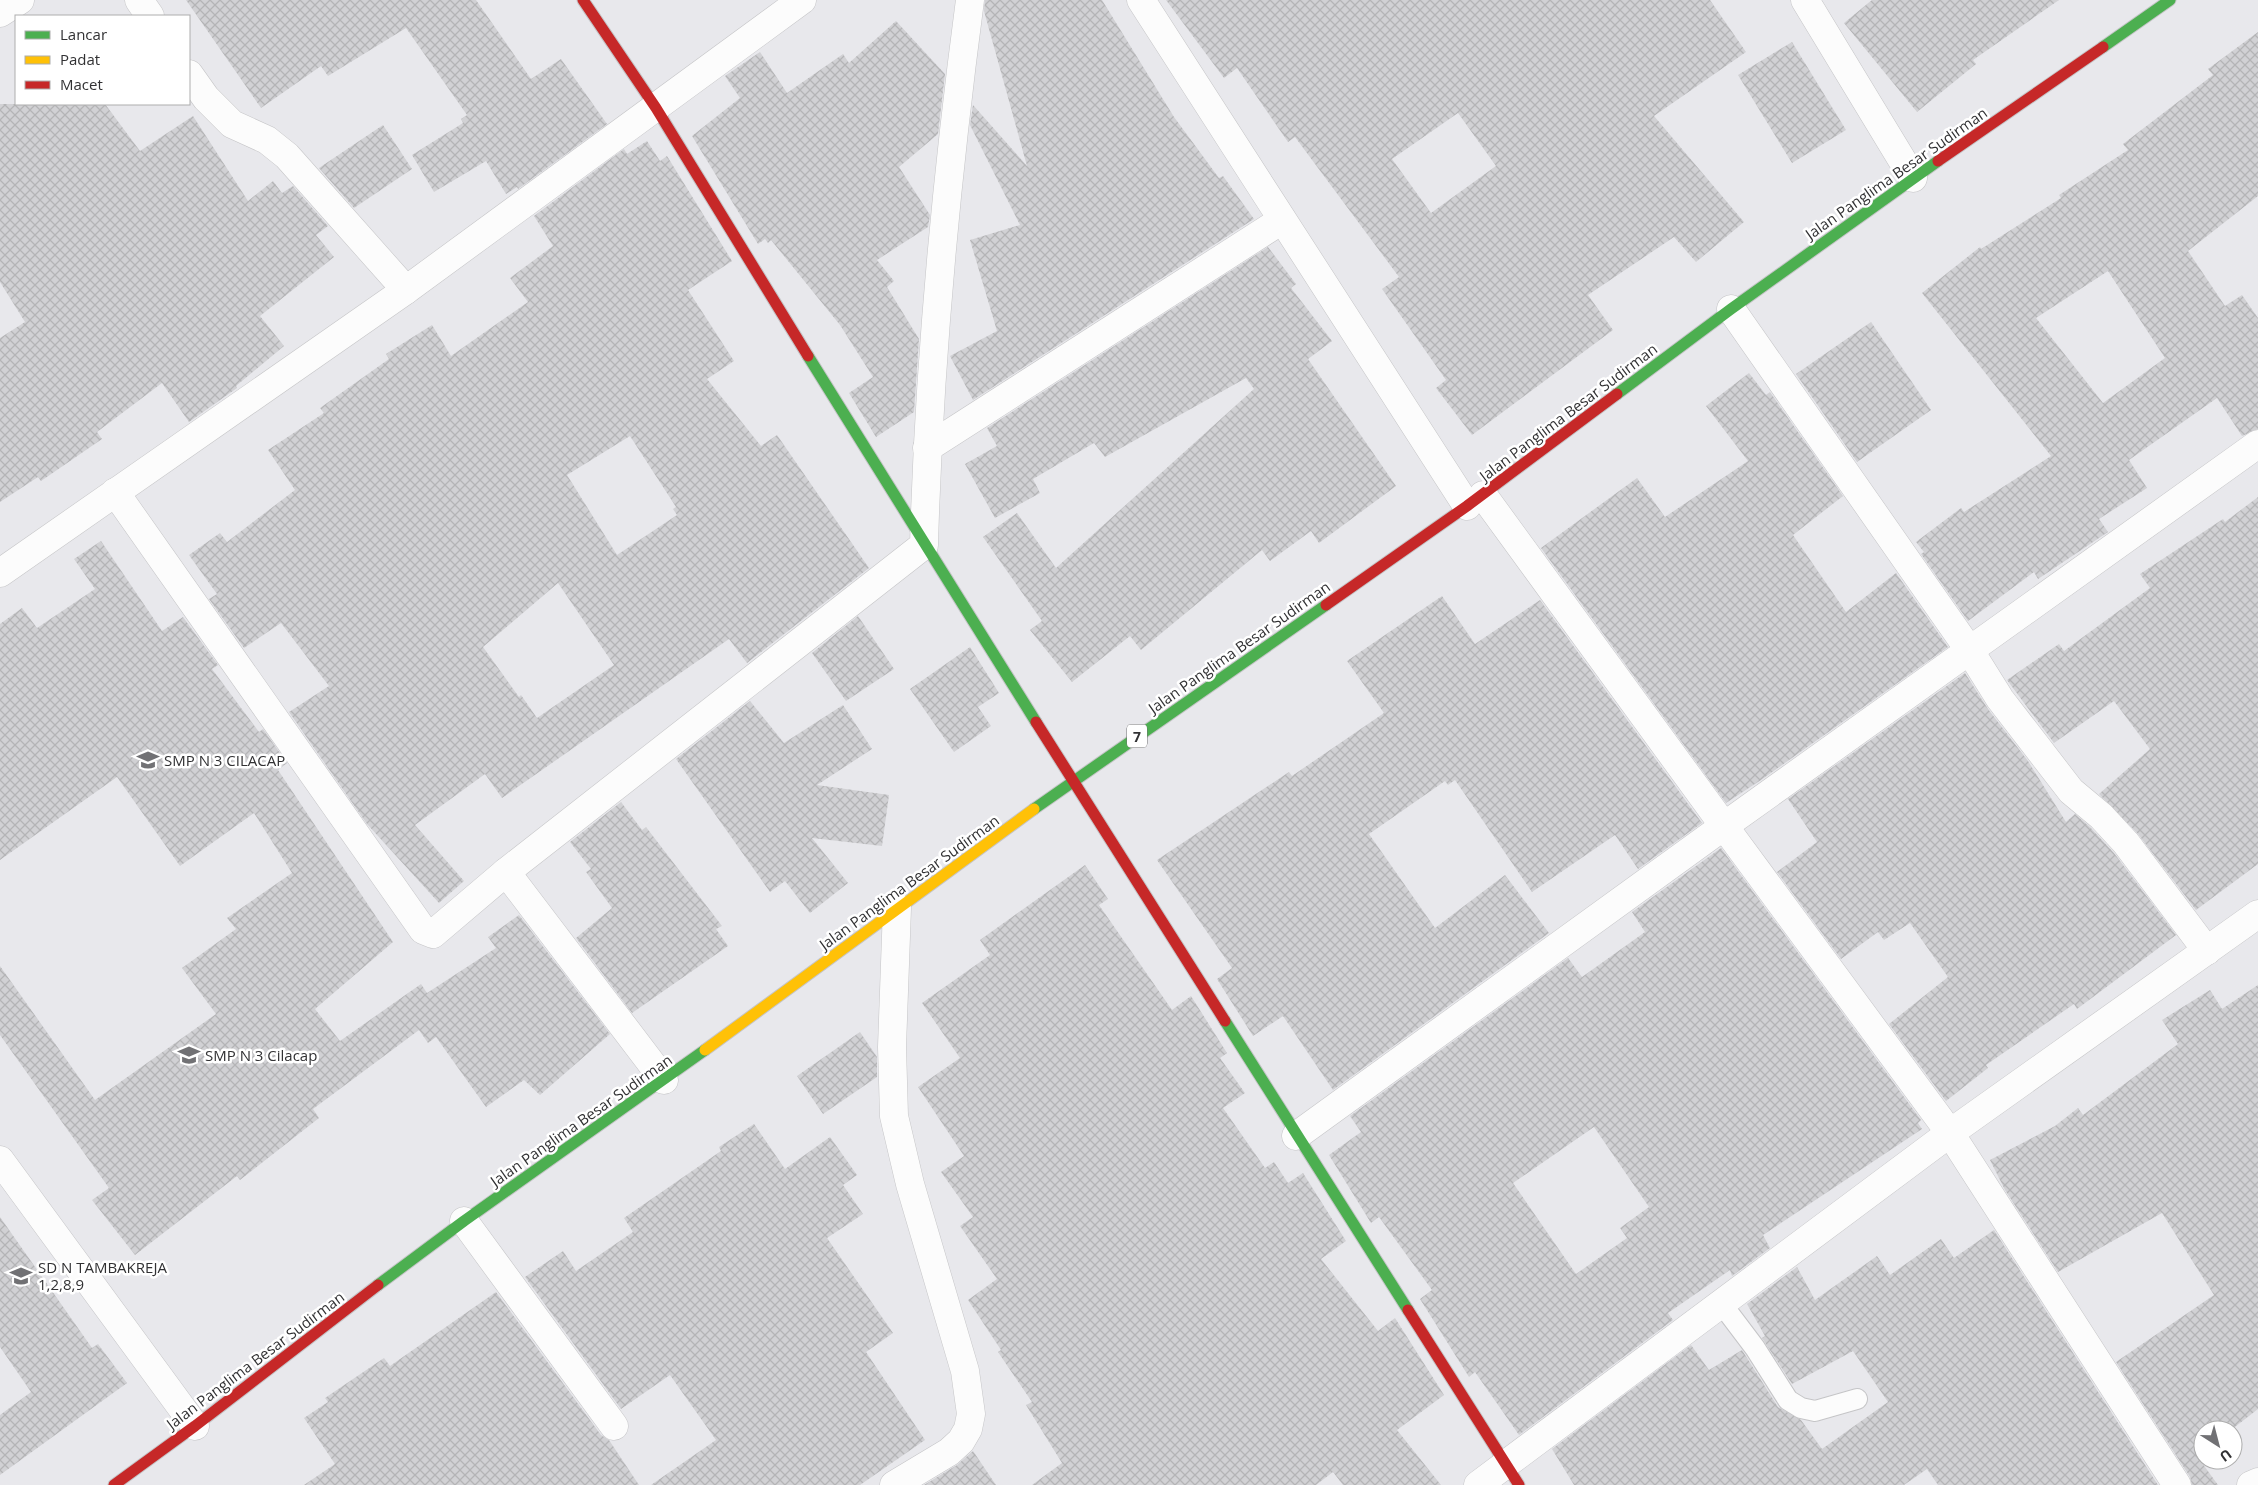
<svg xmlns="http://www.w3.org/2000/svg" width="2258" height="1485" viewBox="0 0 2258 1485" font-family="'Open Sans',sans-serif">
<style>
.building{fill:url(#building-cross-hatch);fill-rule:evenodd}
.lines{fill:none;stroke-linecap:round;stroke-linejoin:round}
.lane-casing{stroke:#c5c5c7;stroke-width:22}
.street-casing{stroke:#c5c5c7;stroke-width:29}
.fast-casing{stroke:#c5c5c7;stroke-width:13}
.slow-casing{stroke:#c5c5c7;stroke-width:13}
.jam-casing{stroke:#c5c5c7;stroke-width:13}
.lane{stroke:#fcfcfc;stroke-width:20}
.street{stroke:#fcfcfc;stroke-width:28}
.fast{stroke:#4caf50;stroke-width:11}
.slow{stroke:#ffc107;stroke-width:11}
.jam{stroke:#c62828;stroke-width:11}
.labels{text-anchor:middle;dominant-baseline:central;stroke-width:5;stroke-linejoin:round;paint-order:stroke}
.shield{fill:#fff;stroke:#6f6f70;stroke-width:1}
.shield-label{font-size:14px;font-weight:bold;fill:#313133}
.street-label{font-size:15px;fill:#313133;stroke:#fff}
.poi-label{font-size:15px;fill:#313133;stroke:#fff;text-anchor:start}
</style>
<defs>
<pattern id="building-cross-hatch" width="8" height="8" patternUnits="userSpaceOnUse" patternTransform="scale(1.25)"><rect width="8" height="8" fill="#d1d1d4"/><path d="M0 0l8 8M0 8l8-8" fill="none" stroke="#b4b4b6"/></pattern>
</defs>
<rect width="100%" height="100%" fill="#e8e8ec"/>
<!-- building -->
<g class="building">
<polygon points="186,0 476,0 531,79 561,59 607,124 518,189 517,187 506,194 486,161 434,192 412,155 463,123 461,119 467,115 406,28 328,76 321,66 261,108"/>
<polygon points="985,0 1102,0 1174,117 1219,178 1223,176 1254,219 973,400 950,356 997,331 970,240 1020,225 970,125 973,105 1027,166 984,11"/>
<path d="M 1166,0 L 1710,0 L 1746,52 L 1654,116 L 1744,222 L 1696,262 L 1674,237 L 1588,295 L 1613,330 L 1472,435 L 1436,388 L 1446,380 L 1382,289 L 1399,277 L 1295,137 L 1288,142 L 1237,68 L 1224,78 ZM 1458,113 L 1496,166 L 1431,213 L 1392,159 Z"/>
<polygon points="1872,0 2059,0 1973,60 1976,64 1917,112 1844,23"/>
<polygon points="896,21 945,74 938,134 899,167 930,215 928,227 877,260 894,281 887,287 919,339 914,412 876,437 849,393 873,377 840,325 771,240 768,243 765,239 758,244 692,136 740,98 725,76 760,52 787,93 843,54 849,63"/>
<path d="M 2258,32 L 2258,196 L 2188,251 L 2225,306 L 2242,295 L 2258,318 L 2258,429 L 2242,436 L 2217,398 L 2129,460 L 2147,488 L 2099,519 L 2108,532 L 2038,579 L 2034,572 L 1968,621 L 1921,554 L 1924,552 L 1916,542 L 1961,508 L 1964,512 L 2051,456 L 1922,293 L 1980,247 L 1981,249 L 2061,198 L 2059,195 L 2128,150 L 2123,144 L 2213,75 L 2208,69 ZM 2108,271 L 2165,358 L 2103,403 L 2036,318 Z"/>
<polygon points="1792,42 1846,130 1792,163 1738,75"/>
<polygon points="0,104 105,104 140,151 193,116 248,201 273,181 282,193 293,186 328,226 316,235 334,257 260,316 284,346 236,386 237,388 189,422 162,383 97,432 102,439 41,481 38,477 0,502 0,338 25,322 0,282"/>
<polygon points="383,125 412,169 354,208 319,168"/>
<path d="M 647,141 L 660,161 L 667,156 L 732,261 L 688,290 L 734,361 L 707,379 L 761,446 L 777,435 L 869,568 L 747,663 L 729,639 L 502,798 L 485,774 L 415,825 L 464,881 L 439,903 L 367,824 L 289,712 L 329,686 L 281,623 L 244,648 L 209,599 L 217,594 L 189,555 L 220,533 L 227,542 L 295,490 L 268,450 L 324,413 L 320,408 L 389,359 L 386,354 L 432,325 L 451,356 L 528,302 L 510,278 L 553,246 L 534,216 L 624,149 L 627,154 ZM 630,436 L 676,507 L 673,509 L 677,515 L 617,555 L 567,475 ZM 558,583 L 614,665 L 537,718 L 521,695 L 519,697 L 483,647 Z"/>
<polygon points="1268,247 1296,284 1291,288 1332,341 1308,359 1396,486 1319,543 1311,531 1270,561 1262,550 1141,650 1130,636 1072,682 1030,630 1042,621 983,537 1017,513 1056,568 1254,389 1246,378 1105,457 1094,443 1033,479 1040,493 995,518 965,464 997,446 987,428"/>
<polygon points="1871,322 1931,410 1857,462 1796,374"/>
<polygon points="1749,373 1766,395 1770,392 1843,496 1793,535 1846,612 1896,573 1948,647 1761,780 1726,803 1541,548 1637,478 1665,517 1748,461 1706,406"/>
<polygon points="2258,497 2258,864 2196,910 2138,834 2099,794 2150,749 2114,701 2054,743 2007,680 2059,644 2064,651 2150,588 2140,574 2223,519 2225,522"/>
<polygon points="101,541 162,631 183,617 218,665 212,669 259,732 263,729 287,763 278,770 393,942 315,1009 340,1041 421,984 427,993 496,948 488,937 519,915 610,1034 540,1095 524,1080 486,1107 436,1037 428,1043 419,1030 313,1109 319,1118 240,1180 237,1176 135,1255 92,1200 109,1188 0,1035 0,966 95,1100 216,1014 182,968 236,929 227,918 292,873 254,813 180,866 117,777 0,860 0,624 22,608 37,628 95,589 74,559"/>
<polygon points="1442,596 1475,644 1540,600 1702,823 1638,869 1615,835 1532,892 1455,780 1448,785 1445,781 1369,834 1435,928 1505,875 1549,933 1333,1090 1283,1016 1253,1036 1217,979 1232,968 1157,860 1289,772 1292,776 1384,713 1347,661"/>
<polygon points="858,616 894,669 846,701 812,653"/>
<polygon points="970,647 999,693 978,707 991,726 954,752 910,689"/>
<polygon points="1965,673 1988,709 2028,761 2066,822 2075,814 2090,827 2114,853 2176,935 2077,1009 2074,1004 1986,1065 1988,1068 1946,1101 1889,1024 1948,977 1910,923 1884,940 1878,932 1841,959 1777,872 1817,842 1788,799"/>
<polygon points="750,701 784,743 843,705 872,749 817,785 889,795 882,846 812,838 848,883 810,913 785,881 770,892 676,759"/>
<polygon points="621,802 642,830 646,827 722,926 716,929 728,946 632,1013 576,938 612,908 586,872 591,869 570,842"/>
<path d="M 1721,848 L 1921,1120 L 1918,1123 L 1922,1129 L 1763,1235 L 1770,1248 L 1732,1276 L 1730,1270 L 1668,1313 L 1673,1320 L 1519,1435 L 1475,1372 L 1469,1377 L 1420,1299 L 1432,1290 L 1379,1217 L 1371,1223 L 1329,1155 L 1361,1132 L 1350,1116 L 1568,958 L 1582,977 L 1645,932 L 1632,912 ZM 1594,1127 L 1649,1207 L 1620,1228 L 1627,1238 L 1576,1274 L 1513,1183 Z"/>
<polygon points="1085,865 1108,899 1099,905 1172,1010 1191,996 1227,1053 1220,1058 1245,1093 1223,1108 1265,1168 1274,1162 1288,1183 1303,1173 1346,1241 1321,1259 1378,1331 1395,1318 1444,1395 1397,1430 1441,1485 1343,1485 1333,1472 1316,1485 1032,1485 1062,1463 1026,1405 1032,1402 998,1352 1001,1350 968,1300 997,1279 960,1226 973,1217 941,1172 964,1156 918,1087 960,1058 922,1003 990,955 980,940"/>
<polygon points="2258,985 2258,1409 2231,1430 2203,1430 2203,1451 2197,1456 2218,1485 2192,1485 2190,1477 2116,1362 2214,1295 2162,1213 2058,1272 2005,1190 1990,1160 2055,1126 2078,1108 2083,1115 2178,1044 2162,1020 2210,990 2222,1009"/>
<polygon points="860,1032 877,1057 877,1077 823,1114 797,1076"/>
<polygon points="754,1124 785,1169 830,1137 857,1175 843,1185 863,1214 827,1238 893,1333 866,1352 925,1440 860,1485 651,1485 716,1440 670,1375 621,1409 525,1277 563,1251 576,1271 633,1232 624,1218 721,1151 719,1147"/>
<polygon points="0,1217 92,1348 98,1344 127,1383 0,1475 0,1415 31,1392 0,1347"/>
<polygon points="1994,1230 2158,1485 1938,1485 1927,1469 1904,1485 1574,1485 1552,1449 1691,1345 1709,1370 1742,1350 1778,1407 1801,1420 1822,1449 1888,1402 1853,1351 1792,1384 1762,1338 1765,1336 1747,1304 1797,1267 1815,1300 1877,1256 1890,1275 1941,1239 1954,1258"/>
<polygon points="496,1292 601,1435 609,1440 639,1485 304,1485 335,1464 304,1418 328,1402 325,1398 384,1358 390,1366"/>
<polygon points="973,1451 996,1485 924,1485 957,1465"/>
</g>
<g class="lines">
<!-- lane casing -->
<g class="lane-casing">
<polyline id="lane" points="1721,1303 1755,1348 1788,1400 1801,1408 1815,1411 1857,1399"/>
</g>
<!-- street casing -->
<g class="street-casing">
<g id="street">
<polyline points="139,0 150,16"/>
<polyline points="1141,0 1467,506"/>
<polyline points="1805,0 1913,178"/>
<polyline points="0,13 20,0"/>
<polyline points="189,74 206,98 232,124 267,140 287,156 406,290"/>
<polyline points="1731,309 1970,651 2000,699 2071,791 2101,816 2126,843 2207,951"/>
<polyline points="927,448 1282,220"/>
<path d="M 115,492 L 423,930 L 433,934 L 506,872 L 924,545 C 929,363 946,181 970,0"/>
<polyline points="1483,495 1724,826 1950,1133 2177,1485"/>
<polyline points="0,573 406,290 802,0"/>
<polyline points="506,872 664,1080"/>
<polyline points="1296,1136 1724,826 2258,444"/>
<polyline points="0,1160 195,1426"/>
<polyline points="464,1221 614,1426"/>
<polyline points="894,1485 949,1452 961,1441 968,1429 971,1414 965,1371 910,1184 894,1116 892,1047 897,908"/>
<polyline points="1478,1485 1950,1133 2258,914"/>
<polyline points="2251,1485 2258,1482"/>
</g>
</g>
<!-- fast casing -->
<g class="fast-casing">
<g id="fast">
<polyline points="2103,47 2170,0"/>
<polyline points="808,356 1036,722"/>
<polyline points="1617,394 1731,309 1938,161"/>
<polyline points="1034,809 1326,605"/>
<polyline points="1225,1021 1408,1310"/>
<polyline points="378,1285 464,1221 705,1050"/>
</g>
</g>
<!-- slow casing -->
<g class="slow-casing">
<polyline id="slow" points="705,1050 1034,809"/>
</g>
<!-- jam casing -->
<g class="jam-casing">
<g id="jam">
<polyline points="583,0 656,108 808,356"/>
<polyline points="1938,161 2103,47"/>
<polyline points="1326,605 1467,506 1617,394"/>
<polyline points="1036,722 1225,1021"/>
<polyline points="1408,1310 1519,1485"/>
<polyline points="114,1485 195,1426 378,1285"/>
</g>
</g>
<!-- lane -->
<use href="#lane" class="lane"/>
<!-- street -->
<use href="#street" class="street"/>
<!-- fast -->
<use href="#fast" class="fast"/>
<!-- slow -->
<use href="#slow" class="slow"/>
<!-- jam -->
<use href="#jam" class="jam"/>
</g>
<!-- icons -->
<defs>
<g id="school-bare" transform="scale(1.725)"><path d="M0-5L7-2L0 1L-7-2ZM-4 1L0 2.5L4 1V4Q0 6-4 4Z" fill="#717174" stroke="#fff" stroke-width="2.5" paint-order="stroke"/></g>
</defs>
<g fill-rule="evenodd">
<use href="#school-bare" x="148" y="760"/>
<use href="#school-bare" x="189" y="1055"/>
<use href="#school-bare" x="21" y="1276"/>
</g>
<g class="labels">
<!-- shield labels -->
<rect class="shield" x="1127" y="724.5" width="20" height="23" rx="4"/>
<g class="shield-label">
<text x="1137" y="736">7</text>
</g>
<!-- street labels -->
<g class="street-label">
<text transform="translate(1896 173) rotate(-35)">Jalan Panglima Besar Sudirman</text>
<text transform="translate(1568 412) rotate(-37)">Jalan Panglima Besar Sudirman</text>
<text transform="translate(1239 647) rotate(-35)">Jalan Panglima Besar Sudirman</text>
<text transform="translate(909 882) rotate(-36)">Jalan Panglima Besar Sudirman</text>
<text transform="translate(581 1120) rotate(-35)">Jalan Panglima Besar Sudirman</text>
<text transform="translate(255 1360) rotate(-37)">Jalan Panglima Besar Sudirman</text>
</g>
<!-- poi labels -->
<g class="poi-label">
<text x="164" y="760">SMP N 3 CILACAP</text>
<text x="205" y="1055">SMP N 3 Cilacap</text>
<text x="38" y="1267">SD N TAMBAKREJA<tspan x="38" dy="17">1,2,8,9</tspan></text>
</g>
</g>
<!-- legend -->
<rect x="15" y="15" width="175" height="90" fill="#ffffff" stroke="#adadad"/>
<rect x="25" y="31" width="25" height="8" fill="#4caf50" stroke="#adadad"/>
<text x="60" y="40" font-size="15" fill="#313133">Lancar</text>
<rect x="25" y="56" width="25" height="8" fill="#ffc107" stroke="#adadad"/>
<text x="60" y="65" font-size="15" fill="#313133">Padat</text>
<rect x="25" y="81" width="25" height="8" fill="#c62828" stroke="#adadad"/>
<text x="60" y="90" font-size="15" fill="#313133">Macet</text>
<!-- north arrow -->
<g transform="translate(2218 1445) rotate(144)"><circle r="24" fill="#ffffff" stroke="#adadad"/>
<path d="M0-4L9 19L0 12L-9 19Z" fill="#717174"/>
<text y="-8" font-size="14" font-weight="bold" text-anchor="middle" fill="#313133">U</text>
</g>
</svg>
